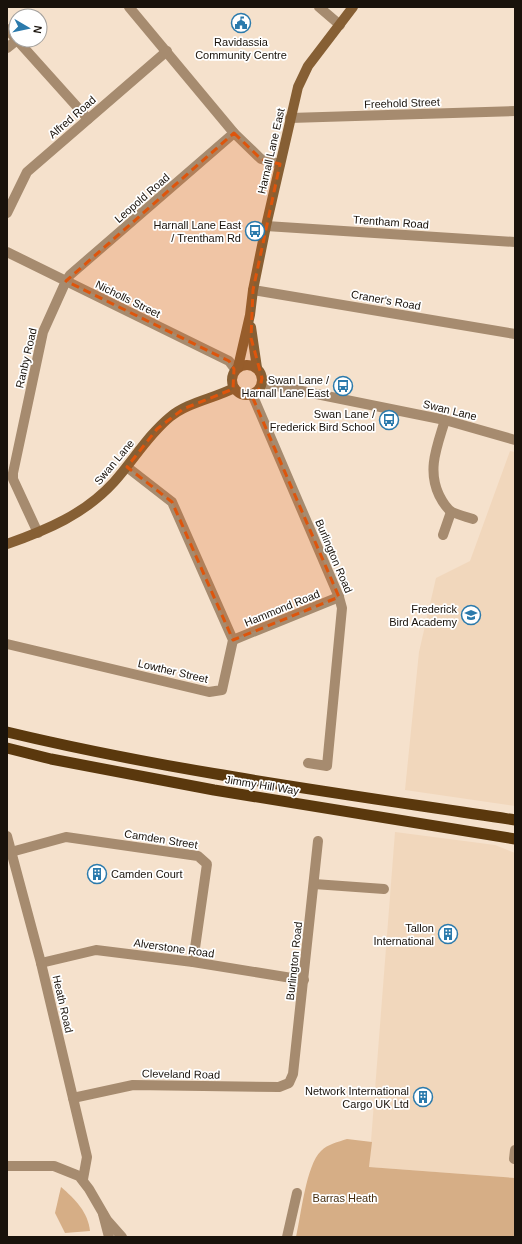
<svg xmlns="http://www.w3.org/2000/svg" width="522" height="1244" viewBox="0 0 522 1244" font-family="Helvetica,sans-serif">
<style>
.built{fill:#f1d7bc}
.green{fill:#d6ae86}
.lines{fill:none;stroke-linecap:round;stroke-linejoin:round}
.minor{stroke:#a68b6f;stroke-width:10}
.tertiary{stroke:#a68b6f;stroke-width:10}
.secondary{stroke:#865f34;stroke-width:10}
.trunk{stroke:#5a380d;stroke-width:11}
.marked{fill:#de550c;fill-opacity:0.2;stroke:#de550c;stroke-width:3;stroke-dasharray:8 5;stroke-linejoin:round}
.labels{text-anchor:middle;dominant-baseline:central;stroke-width:3.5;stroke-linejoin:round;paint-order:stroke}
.poi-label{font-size:11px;fill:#19120b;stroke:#fff;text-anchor:end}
.street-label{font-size:11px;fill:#19120b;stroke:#fff}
.park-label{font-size:11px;fill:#462d0e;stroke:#fff}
</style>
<rect width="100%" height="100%" fill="#f5e1cc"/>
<!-- built -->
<g class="built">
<polygon points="510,451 515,452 515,806 405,790 419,652 436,578 470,561"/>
<polygon points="395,832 495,845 515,853 515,1178 369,1167"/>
</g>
<!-- green -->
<g class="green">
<path d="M 347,1139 L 372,1142 L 369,1167 L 515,1178 L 515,1237 L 296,1237 C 301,1216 306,1165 321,1151 C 328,1144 338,1142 347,1139 Z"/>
<path d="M 61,1187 C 75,1199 88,1212 90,1231 L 65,1233 L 55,1213 Z"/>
</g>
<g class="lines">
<!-- minor -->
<g class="minor">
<polyline points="129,7 234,133 261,159 280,164"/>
<polyline points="319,7 340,25"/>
<polyline points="7,29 16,39"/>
<polyline points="7,48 17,40 88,119"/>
<polyline points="290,118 515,111"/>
<polyline points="7,213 27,172 167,51"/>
<polyline points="266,226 515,242"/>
<polyline points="7,252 229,361 235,369"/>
<polyline points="253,290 515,334"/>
<polyline points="252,394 339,597 342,608 327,766 308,763"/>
<path d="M 445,420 C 437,447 427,469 439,495 C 442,501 447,509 452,512 C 459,515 466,517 473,519"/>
<polyline points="38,533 13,479 13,473 43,332 66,281 70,275 234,133"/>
<polyline points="443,535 451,512"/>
<polyline points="233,640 339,597"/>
<polyline points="7,644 209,692 222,690 233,640 172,502 127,467"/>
<polyline points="11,852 66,837 198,856 207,864 193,962"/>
<polyline points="314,884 384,889"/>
<polyline points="41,963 96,950 193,962 304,980"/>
<polyline points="73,1098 133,1085 279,1087 289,1083 293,1074 318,841"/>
<polyline points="514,1159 515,1150"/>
<polyline points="103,1214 109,1237"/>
<polyline points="287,1237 297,1193"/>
</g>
<!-- tertiary -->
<g class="tertiary">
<polyline points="262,383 445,420 515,440"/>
<polyline points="7,836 41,963 87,1157 83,1179"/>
<polyline points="7,1166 54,1166 79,1176 89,1189 107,1220 122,1237"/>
</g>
<!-- secondary -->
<g class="secondary">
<polyline points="251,327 257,368"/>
<circle cx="247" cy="380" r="15"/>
<polyline points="238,367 250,315 253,290 266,226 298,87 308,66 353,7"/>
<path d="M 7,544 C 47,530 85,514 114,482 C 133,461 148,435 170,417 C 188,402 213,399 234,388"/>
</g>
<!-- trunk -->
<g class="trunk">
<path d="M 7,732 C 174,772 345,794 515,820"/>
<polyline points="7,748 51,759 214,790 515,839"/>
</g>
</g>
<!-- marked area -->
<path class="marked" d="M 234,133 L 261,159 L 280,164 L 253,290 L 251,338 L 262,378 L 260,388 L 252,396 L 339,597 L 233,640 L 172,502 L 127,467 L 157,429 L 183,409 L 233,389 L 234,369 L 229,361 L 66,281 Z"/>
<!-- icons -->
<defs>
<g id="civic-ring" transform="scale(1)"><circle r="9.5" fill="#fff" stroke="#2b7aac" stroke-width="1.5"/><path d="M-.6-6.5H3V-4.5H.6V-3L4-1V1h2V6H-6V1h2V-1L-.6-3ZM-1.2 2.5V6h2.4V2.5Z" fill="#2b7aac"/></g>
<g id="bus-ring" transform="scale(1)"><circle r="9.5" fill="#fff" stroke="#2b7aac" stroke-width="1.5"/><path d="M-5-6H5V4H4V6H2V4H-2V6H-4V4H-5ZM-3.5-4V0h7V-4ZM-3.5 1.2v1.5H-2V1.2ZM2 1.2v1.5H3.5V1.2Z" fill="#2b7aac"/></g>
<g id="school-ring" transform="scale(1)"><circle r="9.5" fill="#fff" stroke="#2b7aac" stroke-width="1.5"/><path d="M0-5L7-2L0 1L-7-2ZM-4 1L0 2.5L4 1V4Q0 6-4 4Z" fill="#2b7aac"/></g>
<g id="building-ring" transform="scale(1)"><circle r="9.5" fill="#fff" stroke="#2b7aac" stroke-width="1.5"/><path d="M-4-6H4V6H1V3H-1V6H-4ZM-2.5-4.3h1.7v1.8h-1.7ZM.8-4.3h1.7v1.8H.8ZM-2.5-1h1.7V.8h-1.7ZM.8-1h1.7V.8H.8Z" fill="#2b7aac"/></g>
</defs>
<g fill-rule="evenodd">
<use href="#civic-ring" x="241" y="23"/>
<use href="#bus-ring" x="255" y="231"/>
<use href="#bus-ring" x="343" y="386"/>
<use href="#bus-ring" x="389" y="420"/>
<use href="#school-ring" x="471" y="615"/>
<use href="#building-ring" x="97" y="874"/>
<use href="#building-ring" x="448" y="934"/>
<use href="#building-ring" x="423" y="1097"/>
</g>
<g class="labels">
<!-- poi labels -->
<g class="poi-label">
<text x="241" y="42" text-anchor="middle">Ravidassia<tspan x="241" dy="13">Community Centre</tspan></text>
<text x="241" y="225">Harnall Lane East<tspan x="241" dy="13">/ Trentham Rd</tspan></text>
<text x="329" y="380">Swan Lane /<tspan x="329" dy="13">Harnall Lane East</tspan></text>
<text x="375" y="414">Swan Lane /<tspan x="375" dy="13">Frederick Bird School</tspan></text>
<text x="457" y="609">Frederick<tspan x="457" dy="13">Bird Academy</tspan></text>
<text x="111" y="874" text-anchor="start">Camden Court</text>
<text x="434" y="928">Tallon<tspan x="434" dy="13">International</tspan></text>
<text x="409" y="1091">Network International<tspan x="409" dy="13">Cargo UK Ltd</tspan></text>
</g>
<!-- street labels -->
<g class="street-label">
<text transform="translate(402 103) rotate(-2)">Freehold Street</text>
<text transform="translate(72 117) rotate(-41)">Alfred Road</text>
<text transform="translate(271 151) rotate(-77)">Harnall Lane East</text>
<text transform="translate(142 198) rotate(-41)">Leopold Road</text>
<text transform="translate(391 222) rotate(4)">Trentham Road</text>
<text transform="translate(128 299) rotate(26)">Nicholls Street</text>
<text transform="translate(386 300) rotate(10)">Craner's Road</text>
<text transform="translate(26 358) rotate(-77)">Ranby Road</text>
<text transform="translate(450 410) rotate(14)">Swan Lane</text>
<text transform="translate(114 462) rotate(-50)">Swan Lane</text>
<text transform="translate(334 556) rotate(67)">Burlington Road</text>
<text transform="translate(282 608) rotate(-22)">Hammond Road</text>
<text transform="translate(173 671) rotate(13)">Lowther Street</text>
<text transform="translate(262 785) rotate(9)">Jimmy Hill Way</text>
<text transform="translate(161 839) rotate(9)">Camden Street</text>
<text transform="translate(174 948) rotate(8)">Alverstone Road</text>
<text transform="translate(294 961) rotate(-84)">Burlington Road</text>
<text transform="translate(63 1004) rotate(77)">Heath Road</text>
<text transform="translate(181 1074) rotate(1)">Cleveland Road</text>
</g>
<!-- park labels -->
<g class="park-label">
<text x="345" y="1198">Barras Heath</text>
</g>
</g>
<!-- border -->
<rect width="522" height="1244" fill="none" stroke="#19120b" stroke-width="16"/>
<!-- north arrow -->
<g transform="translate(28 28) rotate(99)"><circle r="19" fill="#ffffff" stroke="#a3a09d"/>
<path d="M0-3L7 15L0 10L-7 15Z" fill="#2b7aac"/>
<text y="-6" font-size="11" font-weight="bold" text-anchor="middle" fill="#19120b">N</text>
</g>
</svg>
